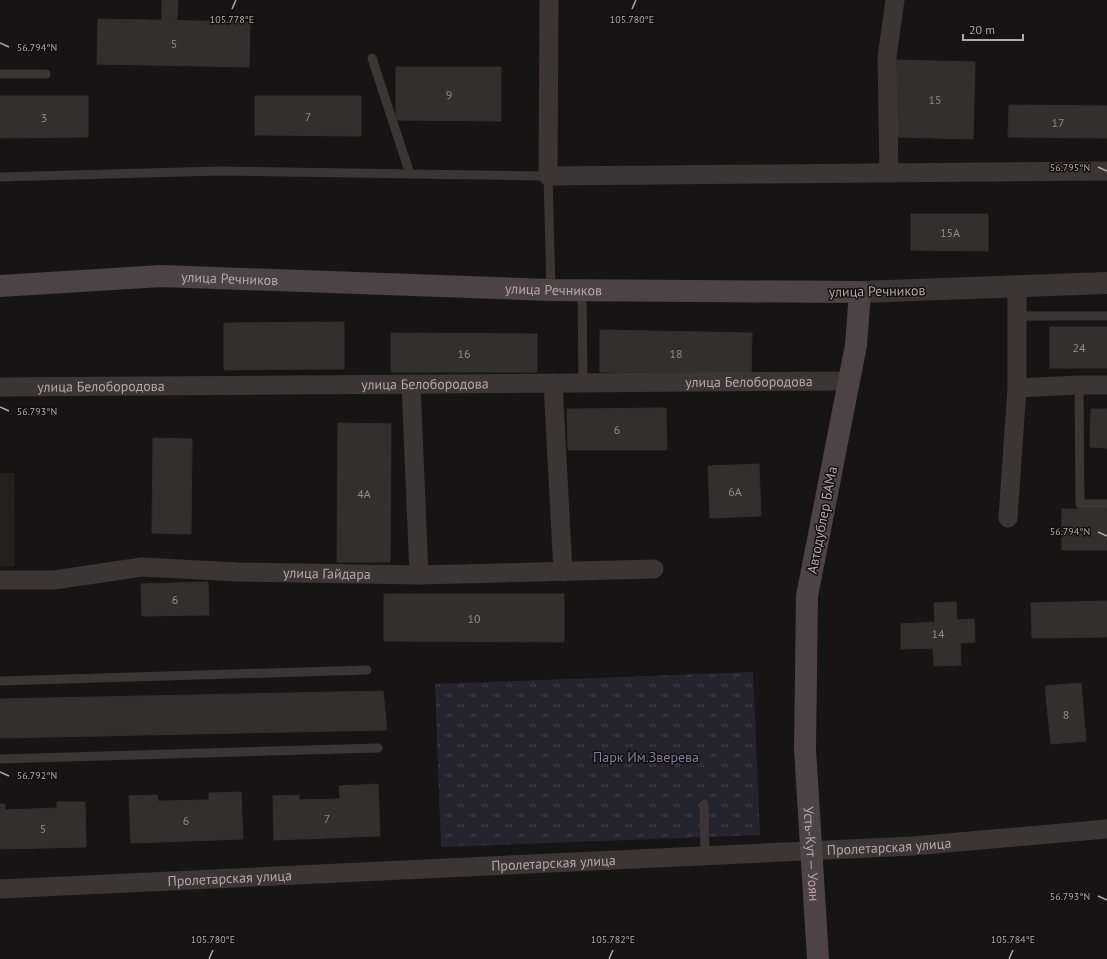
<svg xmlns="http://www.w3.org/2000/svg" width="1107" height="959" viewBox="0 0 1107 959" font-family="'PT Sans',sans-serif">
<style>
.built{fill:#232020}
.park{fill:url(#park-tufts)}
.building{fill:#322f2f;stroke:#322e2e}
.lines{fill:none;stroke-linecap:round;stroke-linejoin:round}
.service{stroke:#3b3536;stroke-width:9}
.minor{stroke:#3b3536;stroke-width:19}
.tertiary{stroke:#3b3536;stroke-width:22}
.secondary{stroke:#4b4345;stroke-width:22}
.secondary-bridge{stroke:#4b4345;stroke-width:22}
.ticks{fill:none;stroke:#b7a5aa;stroke-width:1.5}
.labels{text-anchor:middle;dominant-baseline:central;stroke-width:3;stroke-linejoin:round;paint-order:stroke}
.number-label{font-size:12px;fill:#96888b}
.street-label{font-size:14px;fill:#b7a5aa;stroke:#110f0f}
.park-label{font-size:14px;fill:#7f7ba3;stroke:#110f0f}
.ticks-label{font-size:10px;text-anchor:middle;fill:#b7a5aa;stroke:#110f0f;stroke-width:3;stroke-linejoin:round;paint-order:stroke}
</style>
<defs>
<pattern id="park-tufts" width="24" height="20" patternUnits="userSpaceOnUse"><rect width="24" height="20" fill="#25242e"/><path d="M3 7l-1-3M5 7V3M7 7l1-3M15 17l-1-3M17 17v-4M19 17l1-3" fill="none" stroke="#42414a"/></pattern>
</defs>
<rect width="100%" height="100%" fill="#161414"/>
<!-- built -->
<polygon class="built" points="0,473 14,473 15,566 0,567"/>
<!-- park -->
<polygon class="park" points="753,672 760,835 441,847 435,684"/>
<!-- building -->
<g class="building">
<polygon points="162,0 178,0 177,21 162,20"/>
<polygon points="98,19 250,22 249,67 97,64"/>
<polygon points="897,60 975,62 973,139 896,137"/>
<polygon points="396,67 501,67 501,121 396,120"/>
<polygon points="0,96 88,96 88,137 0,138"/>
<polygon points="255,96 361,96 361,136 255,135"/>
<polygon points="1009,105 1107,106 1107,138 1008,137"/>
<polygon points="911,214 988,214 988,251 911,250"/>
<polygon points="344,322 344,369 224,370 224,323"/>
<rect x="1050" y="327" width="57" height="41"/>
<polygon points="600,330 752,333 751,375 600,372"/>
<polygon points="391,333 537,334 537,372 391,372"/>
<polygon points="666,408 667,450 568,450 567,409"/>
<polygon points="1091,409 1107,409 1107,448 1090,447"/>
<polygon points="338,423 391,424 390,562 337,562"/>
<polygon points="153,438 192,439 191,534 152,533"/>
<polygon points="759,464 761,516 710,518 708,466"/>
<rect x="1062" y="509" width="45" height="41"/>
<polygon points="208,582 209,615 142,616 141,584"/>
<polygon points="384,594 564,594 564,642 384,641"/>
<polygon points="1107,601 1107,637 1032,638 1031,603"/>
<polygon points="956,602 957,620 974,619 975,642 960,643 961,665 934,666 933,648 901,649 901,624 935,622 934,603"/>
<polygon points="1081,683 1086,741 1051,744 1045,686"/>
<polygon points="383,691 387,730 0,738 0,699"/>
<polygon points="378,784 380,836 274,840 273,796 299,795 299,800 340,799 339,786"/>
<polygon points="241,792 243,839 131,843 129,796 157,795 158,801 209,800 209,793"/>
<polygon points="57,802 85,802 86,847 0,849 0,804 5,804 5,810 57,808"/>
</g>
<g class="lines">
<!-- service -->
<g class="service">
<polyline points="372,58 410,174"/>
<polyline points="0,74 46,74"/>
<polyline points="0,177 219,171 548,176 551,290"/>
<polyline points="582,290 583,383"/>
<polyline points="1017,316 1107,316"/>
<polyline points="1079,385 1080,504 1107,504"/>
<polyline points="0,681 367,670"/>
<polyline points="0,759 378,748"/>
<polyline points="704,804 705,856"/>
</g>
<!-- minor -->
<g class="minor">
<polyline points="549,0 548,176 1107,171"/>
<polyline points="889,173 887,57 895,0"/>
<polyline points="1017,286 1017,388 1079,385 1107,385"/>
<polyline points="553,383 563,572"/>
<polyline points="411,384 419,575"/>
<path id="s1" d="M 0,387 L 850,381"/>
<polyline points="1008,518 1017,388"/>
<path id="s2" d="M 0,580 L 54,580 L 142,567 L 238,572 L 419,575 L 654,569"/>
<path id="s3" d="M 0,889 L 913,846 L 1107,829"/>
</g>
<!-- tertiary -->
<polyline class="tertiary" points="860,292 1107,283"/>
<!-- secondary -->
<path class="secondary" id="s4" d="M 0,286 L 161,276 L 551,290 L 860,292 L 856,345 L 807,596 L 805,749"/>
<!-- secondary-bridge -->
<path class="secondary-bridge" id="s5" d="M 805,749 L 818,959"/>
</g>
<!-- ticks -->
<path class="ticks" d="M 232,9 L 236,0M 632,9 L 636,0M 0,43 L 9,47M 1098,167 L 1107,171M 0,407 L 9,411M 1098,532 L 1107,536M 0,772 L 9,776M 1098,896 L 1107,900M 209,959 L 213,950M 609,959 L 613,950M 1009,959 L 1013,950"/>
<g class="labels">
<!-- number labels -->
<g class="number-label">
<text x="174" y="43">5</text>
<text x="449" y="94">9</text>
<text x="935" y="99">15</text>
<text x="308" y="116">7</text>
<text x="44" y="117">3</text>
<text x="1058" y="122">17</text>
<text x="950" y="232">15А</text>
<text x="1079" y="347">24</text>
<text x="464" y="353">16</text>
<text x="676" y="353">18</text>
<text x="617" y="429">6</text>
<text x="735" y="491">6А</text>
<text x="364" y="493">4А</text>
<text x="175" y="599">6</text>
<text x="474" y="618">10</text>
<text x="938" y="633">14</text>
<text x="1066" y="714">8</text>
<text x="327" y="818">7</text>
<text x="186" y="820">6</text>
<text x="43" y="828">5</text>
</g>
<!-- street labels -->
<g class="street-label">
<text stroke="none"><textPath href="#s4" startOffset="230">улица Речников</textPath></text>
<text stroke="none"><textPath href="#s4" startOffset="554">улица Речников</textPath></text>
<text transform="translate(877 291) rotate(-1)">улица Речников</text>
<text stroke="none"><textPath href="#s1" startOffset="749">улица Белобородова</textPath></text>
<text stroke="none"><textPath href="#s1" startOffset="425">улица Белобородова</textPath></text>
<text stroke="none"><textPath href="#s1" startOffset="101">улица Белобородова</textPath></text>
<text transform="translate(822 520) rotate(-79)">Автодублер БАМа</text>
<text stroke="none"><textPath href="#s2" startOffset="328">улица Гайдара</textPath></text>
<text stroke="none"><textPath href="#s3" startOffset="890">Пролетарская улица</textPath></text>
<text stroke="none"><textPath href="#s5" startOffset="105">Усть-Кут — Уоян</textPath></text>
<text stroke="none"><textPath href="#s3" startOffset="554">Пролетарская улица</textPath></text>
<text stroke="none"><textPath href="#s3" startOffset="230">Пролетарская улица</textPath></text>
</g>
<!-- park labels -->
<g class="park-label">
<text x="646" y="757">Парк Им.Зверева</text>
</g>
</g>
<g class="ticks-label">
<text x="232" y="23">105.778°E</text>
<text x="632" y="23">105.780°E</text>
<text x="37" y="51">56.794°N</text>
<text x="1070" y="171">56.795°N</text>
<text x="37" y="415">56.793°N</text>
<text x="1070" y="535">56.794°N</text>
<text x="37" y="779">56.792°N</text>
<text x="1070" y="900">56.793°N</text>
<text x="213" y="943">105.780°E</text>
<text x="613" y="943">105.782°E</text>
<text x="1013" y="943">105.784°E</text>
</g>
<!-- scale -->
<path d="M963 34v6h60v-6" fill="none" stroke="#b7a5aa" stroke-width="2"/>
<text x="969" y="34" font-size="12" fill="#b7a5aa" stroke="#110f0f" stroke-width="3" paint-order="stroke">20 m</text>
</svg>
